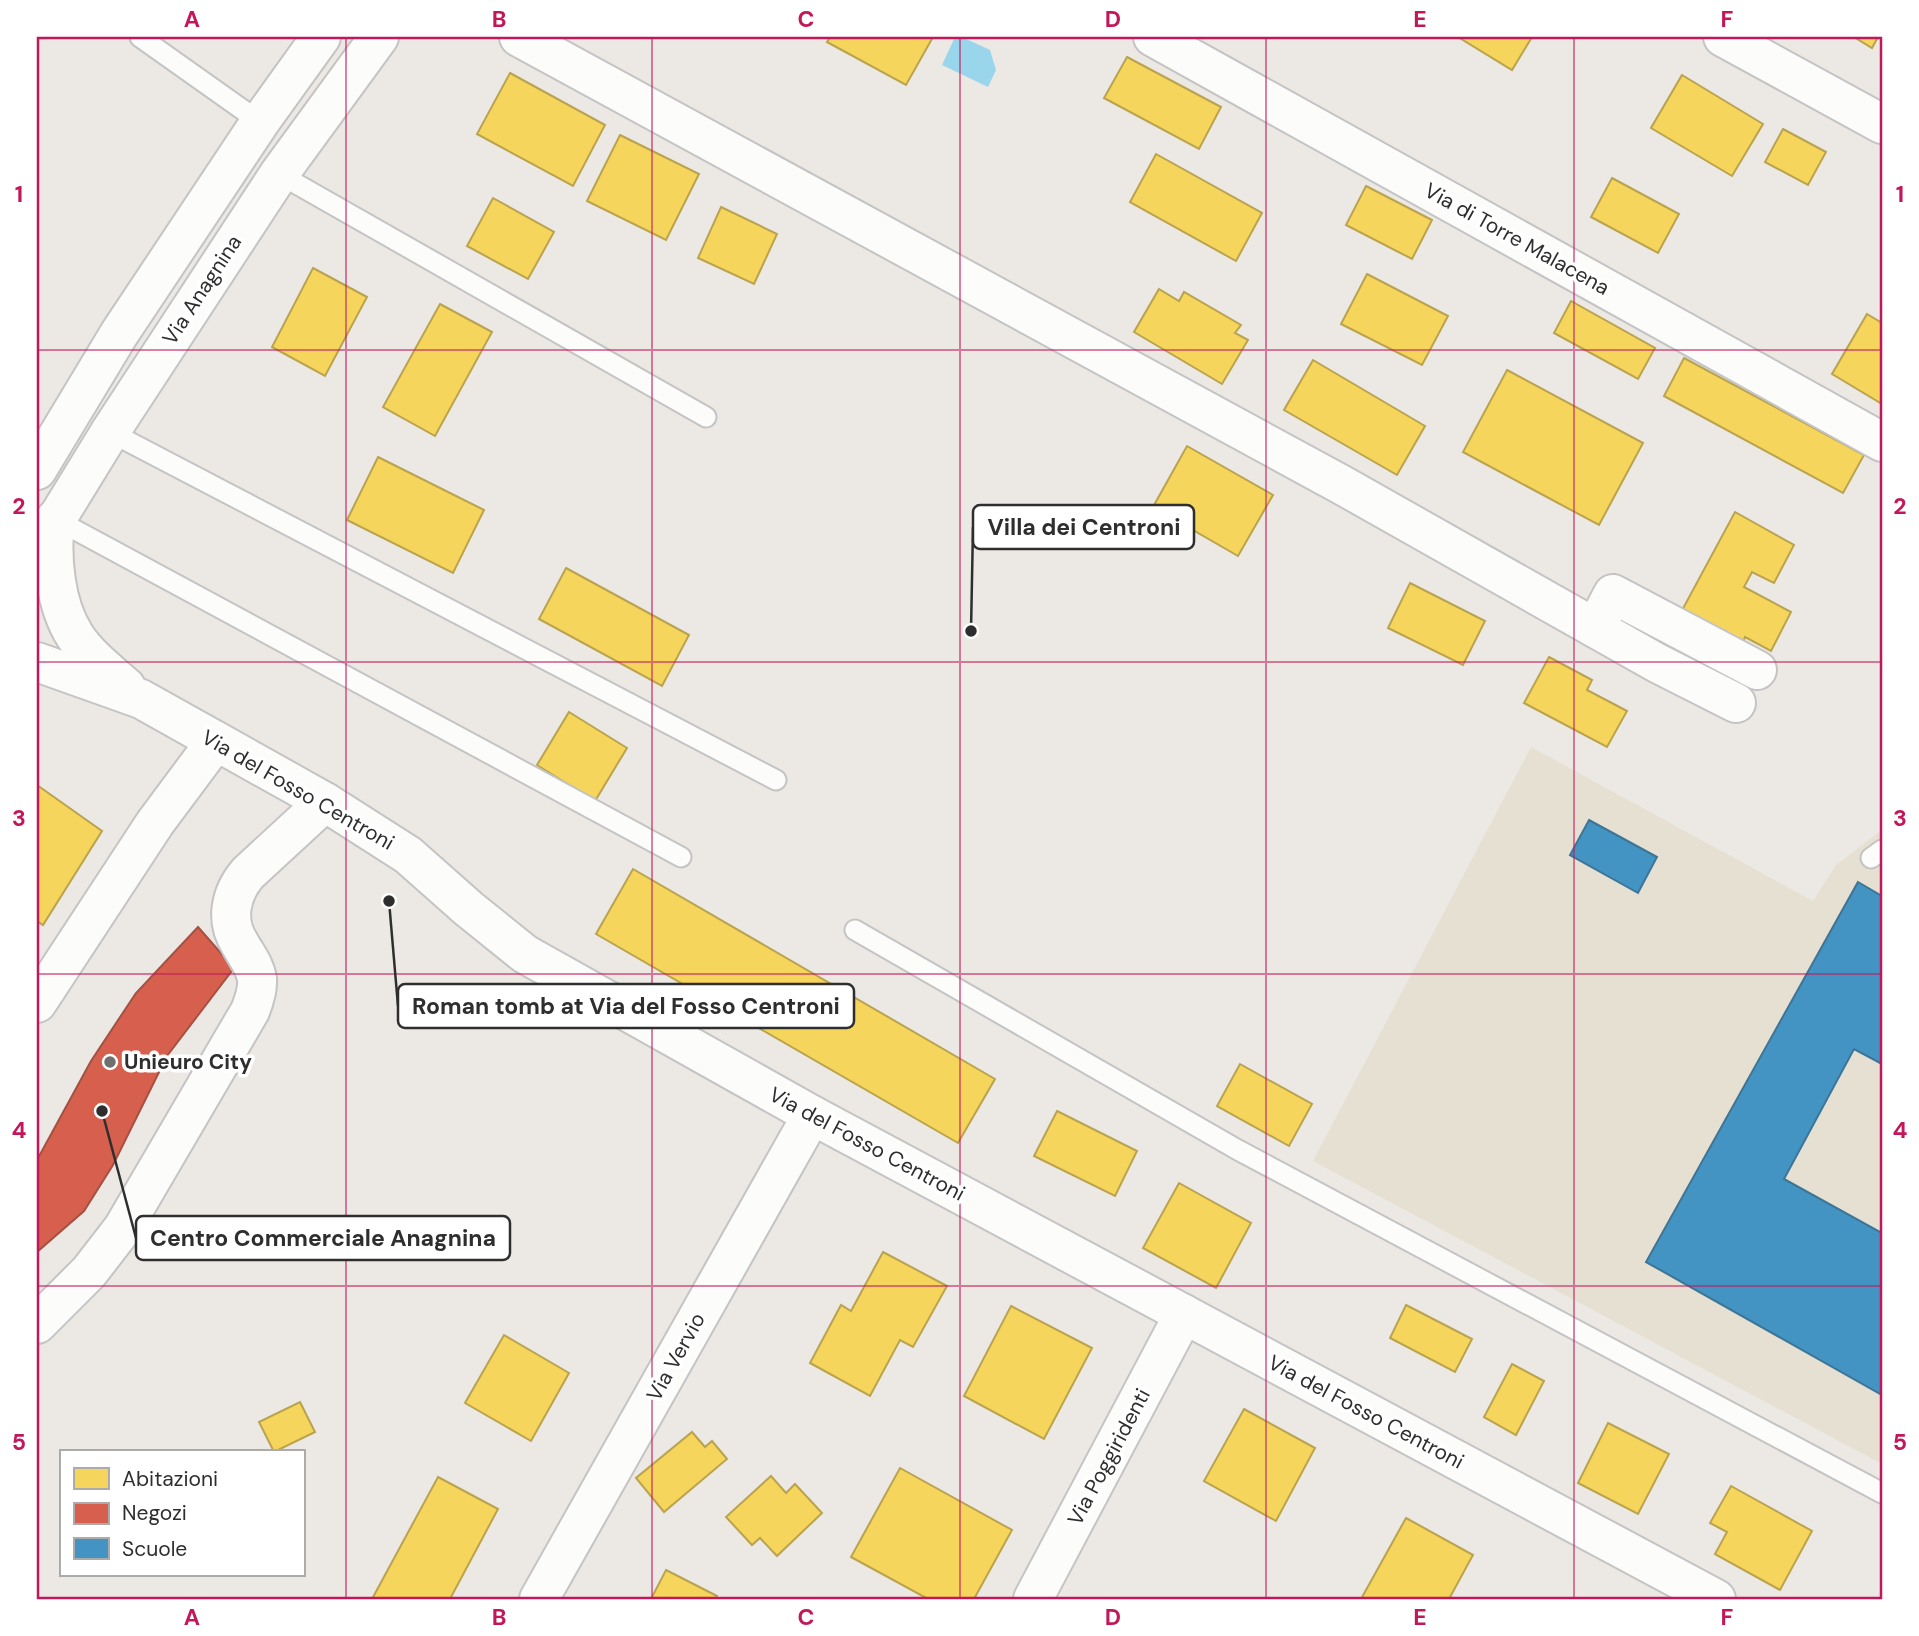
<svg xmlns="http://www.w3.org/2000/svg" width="1919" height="1636" viewBox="0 0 1919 1636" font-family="'DM Sans',sans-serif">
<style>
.education{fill:#e6e0d3}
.water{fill:#99d6ec}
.homes{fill:#f6d55c;stroke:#baa34e;stroke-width:2}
.shops{fill:#d6604d;stroke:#a45144;stroke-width:2}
.schools{fill:#4393c3;stroke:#3d7596;stroke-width:2}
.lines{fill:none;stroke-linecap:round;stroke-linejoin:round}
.service-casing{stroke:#c5c4c5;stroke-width:23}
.minor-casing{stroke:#c5c4c5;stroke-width:42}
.secondary-casing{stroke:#c5c4c5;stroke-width:42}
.service{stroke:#fcfcfb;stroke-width:19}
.minor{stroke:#fcfcfb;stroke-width:38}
.secondary{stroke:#fcfcfb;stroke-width:38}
.grid{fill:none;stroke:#c2185b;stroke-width:2;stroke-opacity:0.55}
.poi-dot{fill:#706f6e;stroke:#fff;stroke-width:2.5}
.labels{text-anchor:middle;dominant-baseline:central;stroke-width:7;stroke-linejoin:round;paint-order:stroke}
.street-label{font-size:21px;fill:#2e2e2e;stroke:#fff}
.poi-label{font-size:21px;font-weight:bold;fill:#2e2e2e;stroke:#fff;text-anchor:start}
.leader{fill:none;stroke:#2e2e2e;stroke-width:2.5}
.callout-dot{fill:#2e2e2e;stroke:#fff;stroke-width:2.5}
.callout{fill:#fff;stroke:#2e2e2e;stroke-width:2.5}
.callout-label{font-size:23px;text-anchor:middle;font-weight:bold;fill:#2e2e2e}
.neatline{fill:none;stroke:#c2185b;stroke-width:2.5}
.grid-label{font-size:23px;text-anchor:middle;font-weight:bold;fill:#c2185b}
</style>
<rect width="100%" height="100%" fill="#ece8e4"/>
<!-- education -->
<polygon class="education" points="1531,747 1813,901 1836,865 1882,830 1882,1464 1313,1161"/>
<!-- water -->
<polygon class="water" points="955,37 962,37 990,50 996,70 988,87 942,65"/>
<!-- homes -->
<g class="homes">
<polygon points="830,37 933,37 906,85 827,42"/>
<polygon points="1458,37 1532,37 1512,70"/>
<polygon points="1854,37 1878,37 1872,48"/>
<polygon points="1127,57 1221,107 1199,149 1104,98"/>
<polygon points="510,73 605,125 573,186 477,134"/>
<polygon points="1682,75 1763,124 1732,176 1651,128"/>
<polygon points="1783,129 1826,152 1808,185 1765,162"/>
<polygon points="620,135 699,174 666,240 587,201"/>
<polygon points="1156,154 1262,213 1236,261 1130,202"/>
<polygon points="1612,178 1679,214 1658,253 1591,217"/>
<polygon points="1366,186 1432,220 1412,259 1346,225"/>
<polygon points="493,198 554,232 528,279 467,246"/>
<polygon points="721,207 777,234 754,284 698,258"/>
<polygon points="313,268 367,297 325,376 272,347"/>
<polygon points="1367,274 1448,316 1422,365 1341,324"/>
<polygon points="1159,289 1179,301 1184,292 1241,325 1235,333 1248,340 1222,384 1134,332"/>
<polygon points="1571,301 1655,348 1638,379 1554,333"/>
<polygon points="440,304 492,332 435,436 383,407"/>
<polygon points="1867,314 1882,323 1882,404 1832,374"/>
<polygon points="1684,358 1864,455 1843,493 1664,396"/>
<polygon points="1313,360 1425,426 1397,475 1284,410"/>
<polygon points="1507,370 1643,443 1599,525 1463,452"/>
<polygon points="1187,446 1273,495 1238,556 1153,507"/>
<polygon points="378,457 484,510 453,573 347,520"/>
<polygon points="1735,512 1794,545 1774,583 1752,572 1744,587 1791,612 1771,651 1745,637 1741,647 1680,614"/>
<polygon points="566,568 689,635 662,686 539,619"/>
<polygon points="1410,583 1485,621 1463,665 1388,628"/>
<polygon points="1549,657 1592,680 1587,690 1627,711 1607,747 1524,703"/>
<polygon points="569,712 627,748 595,801 537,765"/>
<polygon points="37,785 102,831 43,925 37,921"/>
<polygon points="633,869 995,1079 958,1143 596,934"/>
<polygon points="1240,1064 1312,1104 1289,1146 1217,1106"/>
<polygon points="1057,1111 1137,1151 1115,1196 1034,1156"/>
<polygon points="1179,1183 1251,1223 1216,1288 1143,1248"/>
<polygon points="883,1252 947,1286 913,1347 900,1340 870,1396 810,1363 841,1305 851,1311"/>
<polygon points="1406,1305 1472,1339 1455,1372 1390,1338"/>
<polygon points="1011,1306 1092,1348 1044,1439 964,1396"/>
<polygon points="504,1335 569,1373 531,1441 465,1403"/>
<polygon points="1512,1364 1544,1381 1516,1435 1484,1417"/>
<polygon points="300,1402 315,1432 274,1452 259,1422"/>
<polygon points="1244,1409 1315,1448 1276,1521 1204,1481"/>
<polygon points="1608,1423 1669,1454 1638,1514 1578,1483"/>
<polygon points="692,1432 705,1447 712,1441 727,1459 664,1512 636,1478"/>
<polygon points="900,1468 1012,1530 974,1599 928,1599 851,1557"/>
<polygon points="771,1476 786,1493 795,1484 822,1513 777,1556 760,1538 752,1545 726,1517"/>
<polygon points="438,1477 498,1509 450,1599 372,1599"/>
<polygon points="1731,1486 1812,1531 1780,1590 1715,1554 1727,1532 1710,1523"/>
<polygon points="1406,1518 1473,1555 1449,1599 1361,1599"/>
<polygon points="666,1570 717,1596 715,1599 651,1599"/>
</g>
<!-- shops -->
<polygon class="shops" points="198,927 234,968 167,1056 113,1165 84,1211 37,1252 37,1160 91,1061 136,993"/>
<!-- schools -->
<g class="schools">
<polygon points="1589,820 1657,857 1638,893 1570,855"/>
<polygon points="1858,882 1882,896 1882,1064 1854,1049 1784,1179 1882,1233 1882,1395 1646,1262"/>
</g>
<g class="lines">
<!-- service casing -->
<g class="service-casing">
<g id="service">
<polyline points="140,37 260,122"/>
<polyline points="279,174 706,417"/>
<polyline points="110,432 776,780"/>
<polyline points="55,519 681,857"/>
<polyline points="1871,858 1882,850"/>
<polyline points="855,930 1238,1150 1882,1493"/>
</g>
</g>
<!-- minor casing -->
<g class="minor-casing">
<g id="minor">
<polyline points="519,37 1342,485 1657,663 1736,703"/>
<polyline points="1153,37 1882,442"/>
<polyline points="1723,37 1882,124"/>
<path d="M 55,519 C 51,556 54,603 75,636 C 88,656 108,671 126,687"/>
<polyline points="1595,628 1613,594 1757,670"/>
<polyline points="37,662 141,699 325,802 408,855 469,909 525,954 812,1115 1716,1599"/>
<polyline points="37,1003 155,823 216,741"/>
<path d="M 37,1324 L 89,1272 L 123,1228 L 250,1011 C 254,1001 258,990 257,979 C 255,966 246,955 240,944 C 225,921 230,894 248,873 L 325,802"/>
<polyline points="539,1599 812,1115"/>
<polyline points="1033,1599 1184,1314"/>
</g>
</g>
<!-- secondary casing -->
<g class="secondary-casing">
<g id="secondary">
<polyline points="37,470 119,334 260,122 321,37"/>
<polyline points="37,551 110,432 279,174 379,37"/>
</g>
</g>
<!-- service -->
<use href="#service" class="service"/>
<!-- minor -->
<use href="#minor" class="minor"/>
<!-- secondary -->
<use href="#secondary" class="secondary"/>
</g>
<!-- grid -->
<path class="grid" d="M 346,37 L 346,1599M 652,37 L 652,1599M 960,37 L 960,1599M 1266,37 L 1266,1599M 1574,37 L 1574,1599M 37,350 L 1882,350M 37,662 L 1882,662M 37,974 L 1882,974M 37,1286 L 1882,1286"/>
<!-- markers -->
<circle class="poi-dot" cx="110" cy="1062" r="7"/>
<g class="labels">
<!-- street labels -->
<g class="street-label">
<text transform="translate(1517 239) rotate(29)">Via di Torre Malacena</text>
<text transform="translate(202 290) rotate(-57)">Via Anagnina</text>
<text transform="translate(298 790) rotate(30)">Via del Fosso Centroni</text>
<text transform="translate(867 1144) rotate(28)">Via del Fosso Centroni</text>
<text transform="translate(676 1357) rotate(-61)">Via Vervio</text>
<text transform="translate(1366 1412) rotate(28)">Via del Fosso Centroni</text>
<text transform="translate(1109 1457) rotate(-62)">Via Poggiridenti</text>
</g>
<!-- poi labels -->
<g class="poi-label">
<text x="124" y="1062">Unieuro City</text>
</g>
</g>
<!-- callouts -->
<path class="leader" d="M971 631L973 527M389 901L398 1006M102 1111L136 1238"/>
<g class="callout-dot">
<circle cx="971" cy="631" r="7"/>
<circle cx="389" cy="901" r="7"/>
<circle cx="102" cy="1111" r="7"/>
</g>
<g class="callout">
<rect x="973" y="505" width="221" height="44" rx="7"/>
<rect x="398" y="984" width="456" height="44" rx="7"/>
<rect x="136" y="1216" width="374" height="44" rx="7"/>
</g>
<g class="callout-label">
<text x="1084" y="535">Villa dei Centroni</text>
<text x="626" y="1014">Roman tomb at Via del Fosso Centroni</text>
<text x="323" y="1246">Centro Commerciale Anagnina</text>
</g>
<!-- border -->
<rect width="1919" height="1636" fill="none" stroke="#ffffff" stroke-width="77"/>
<!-- legend -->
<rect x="60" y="1450" width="245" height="126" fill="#ffffff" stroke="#ababab" stroke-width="2"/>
<rect x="74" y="1468" width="35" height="21" fill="#f6d55c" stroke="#ababab" stroke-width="2"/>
<text x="122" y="1486" font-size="21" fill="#2e2e2e">Abitazioni</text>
<rect x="74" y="1503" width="35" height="21" fill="#d6604d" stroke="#ababab" stroke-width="2"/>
<text x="122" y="1520" font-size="21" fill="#2e2e2e">Negozi</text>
<rect x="74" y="1538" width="35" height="21" fill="#4393c3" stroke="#ababab" stroke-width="2"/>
<text x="122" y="1556" font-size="21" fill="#2e2e2e">Scuole</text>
<rect x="38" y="38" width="1843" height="1560" class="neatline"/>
<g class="grid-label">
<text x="192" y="27">A</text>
<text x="499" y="27">B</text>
<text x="806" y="27">C</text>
<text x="1113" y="27">D</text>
<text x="1420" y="27">E</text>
<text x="1727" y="27">F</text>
<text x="19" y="202">1</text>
<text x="1900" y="202">1</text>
<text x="19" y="514">2</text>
<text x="1900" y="514">2</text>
<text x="19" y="826">3</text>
<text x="1900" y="826">3</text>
<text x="19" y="1138">4</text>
<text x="1900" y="1138">4</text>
<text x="19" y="1450">5</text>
<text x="1900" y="1450">5</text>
<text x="192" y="1625">A</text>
<text x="499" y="1625">B</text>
<text x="806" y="1625">C</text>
<text x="1113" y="1625">D</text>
<text x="1420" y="1625">E</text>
<text x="1727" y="1625">F</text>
</g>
</svg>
